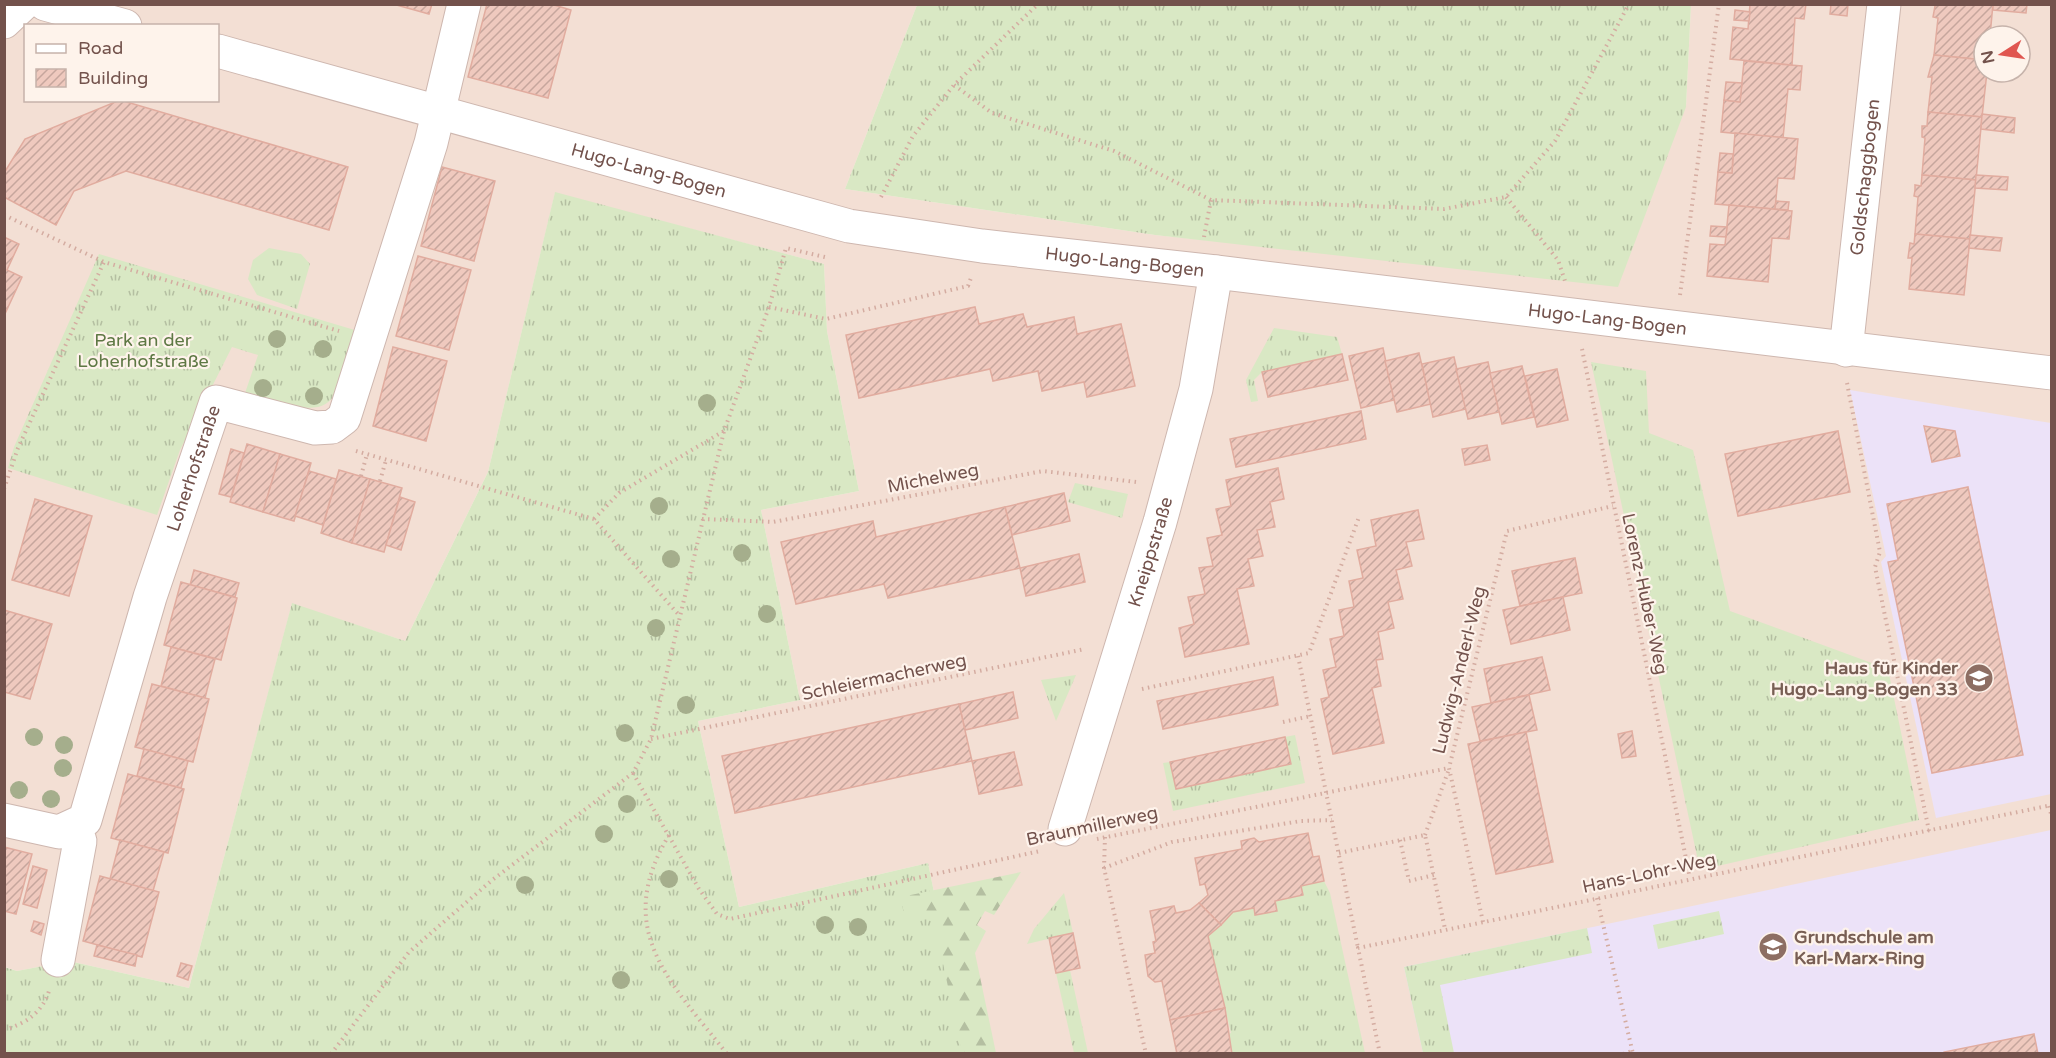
<svg xmlns="http://www.w3.org/2000/svg" width="2056" height="1058" viewBox="0 0 2056 1058" font-family="'Varela Round',sans-serif">
<style>
.residential{fill:#f3dfd4;fill-rule:evenodd}
.education{fill:#ece2f8}
.grass{fill:url(#grass-tufts)}
.forest{fill:url(#forest-firs)}
.building{fill:url(#building-hatch);stroke:#e1ac9f;stroke-width:1.5}
.lines{fill:none;stroke-linecap:round;stroke-linejoin:round}
.minor-casing{stroke:#ceb7af;stroke-width:35}
.path{stroke:#d4aca1;stroke-width:4;stroke-dasharray:1.5 4.5;stroke-linecap:butt}
.minor{stroke:#fff;stroke-width:33}
.tree{fill:#a5ae8c}
.labels{text-anchor:middle;dominant-baseline:central;stroke-width:4.5;stroke-linejoin:round;paint-order:stroke}
.street-label{font-size:18px;fill:#73524c;stroke:#fef3eb}
.park-label{font-size:18px;fill:#5e7844;stroke:#fef3eb}
.education-label{font-size:18px;font-weight:bold;fill:#785e54;stroke:#fef3eb;text-anchor:end}
</style>
<defs>
<pattern id="grass-tufts" width="24" height="20" patternUnits="userSpaceOnUse" patternTransform="scale(1.5)"><rect width="24" height="20" fill="#d9e8c4"/><path d="M3 7l-1-3M5 7V3M7 7l1-3M15 17l-1-3M17 17v-4M19 17l1-3" fill="none" stroke="#b4bfa1"/></pattern>
<pattern id="forest-firs" width="22" height="20" patternUnits="userSpaceOnUse" patternTransform="scale(1.5)"><rect width="22" height="20" fill="#d9e8c4"/><path d="M5 1l3.5 6h-7zM16 11l3.5 6h-7z" fill="#b4bfa1"/></pattern>
<pattern id="building-hatch" width="6" height="6" patternUnits="userSpaceOnUse" patternTransform="scale(1.5)"><rect width="6" height="6" fill="#efc9be"/><path d="M-1 1l2-2M0 6l6-6M5 7l2-2" fill="none" stroke="#c6a69d"/></pattern>
</defs>
<rect width="100%" height="100%" fill="#fbefe5"/>
<!-- residential -->
<path class="residential" d="M 4,5 L 917,5 L 845,189 L 1155,235 L 1243,244 L 1686,107 L 1691,5 L 2051,5 L 2051,1053 L 967,1053 L 928,863 L 739,907 L 698,721 L 800,700 L 761,510 L 859,491 L 827,331 L 824,264 L 555,193 L 488,472 L 405,641 L 292,604 L 189,988 L 69,961 L 17,971 L 5,967 ZM 26,26 L 218,26 L 218,100 L 26,100 ZM 1984,36 L 2020,36 L 2020,72 L 1984,72 Z"/>
<!-- education -->
<g class="education">
<polygon points="1850,390 2051,423 2051,794 1936,818 1881,562 1886,556"/>
<polygon points="2051,830 2051,1053 1423,1053 1404,967"/>
</g>
<!-- grass -->
<g class="grass">
<polygon points="917,5 1691,5 1686,107 1618,287 1155,235 845,189"/>
<polygon points="555,192 824,264 827,331 859,491 761,510 800,700 698,721 739,907 928,863 967,1053 5,1053 4,967 17,971 69,961 189,988 292,603 405,641 488,472"/>
<polygon points="269,248 301,254 310,264 297,309 257,295 248,279 253,260"/>
<path d="M 99,254 L 358,331 C 330,420 336,416 244,396 L 258,355 L 232,347 L 180,450 L 157,515 L 8,468 L 14,447 Z"/>
<polygon points="1274,328 1337,337 1342,354 1262,372 1254,380 1258,401 1251,402 1246,380"/>
<polygon points="1591,362 1646,371 1649,433 1693,450 1730,611 1888,669 1919,820 1700,870"/>
<polygon points="1075,483 1128,494 1122,518 1068,502"/>
<polygon points="1076,675 1056,721 1041,680"/>
<polygon points="1295,735 1305,783 1173,811 1163,763 1170,762 1176,789 1291,764 1285,737"/>
<polygon points="1324,881 1330,893 1365,1053 1232,1053 1228,1034 1231,1033 1208,936 1233,912 1254,908 1256,915 1276,911 1275,901 1303,895 1301,886"/>
<polygon points="1064,893 1073,933 1027,944 1034,929"/>
<polygon points="1719,911 1724,934 1658,949 1653,925"/>
<polygon points="1587,928 1592,953 1440,985 1454,1053 1423,1053 1404,967"/>
<polygon points="1070,970 1088,1053 1074,1053 1056,973"/>
</g>
<!-- forest -->
<polygon class="forest" points="1021,872 994,915 985,911 977,925 986,931 975,953 996,1053 962,1053 932,911 904,916 901,897"/>
<!-- building -->
<g class="building">
<polygon points="393,4 432,4 429,14"/>
<polygon points="487,4 551,4 571,10 548,98 468,77"/>
<polygon points="1750,4 1806,4 1804,19 1795,18 1792,65 1730,59 1733,27 1748,29"/>
<polygon points="1831,4 1848,4 1847,16 1830,14"/>
<polygon points="1941,4 1993,4 1990,36 1984,36 1984,60 1934,55 1938,18 1933,17 1935,6"/>
<polygon points="1993,4 2027,4 2026,13 1993,10"/>
<polygon points="1735,10 1750,12 1749,21 1734,20"/>
<polygon points="1934,55 1984,60 1984,72 1987,72 1982,117 1928,112 1932,77 1928,77"/>
<polygon points="1744,61 1802,66 1800,90 1788,89 1783,138 1721,132 1724,100 1740,102"/>
<polygon points="1726,82 1742,83 1740,102 1724,100"/>
<polygon points="120,100 348,167 329,230 126,171 74,191 56,225 4,197 4,173 25,139"/>
<polygon points="1928,112 1982,117 1976,180 1922,175 1925,138 1922,137 1922,126 1927,126"/>
<polygon points="1982,114 2015,118 2014,133 1981,129"/>
<polygon points="1735,133 1798,139 1794,179 1778,178 1775,209 1715,204 1718,172 1732,173"/>
<polygon points="1720,153 1733,154 1732,173 1718,172"/>
<polygon points="442,167 495,181 474,261 421,246"/>
<polygon points="1922,175 1976,180 1970,239 1915,234 1918,197 1914,196 1915,190 1915,185 1921,186"/>
<polygon points="1976,175 2008,177 2007,190 1975,188"/>
<polygon points="1776,201 1789,202 1788,210 1775,209"/>
<polygon points="1729,205 1792,211 1789,239 1772,238 1768,282 1707,276 1710,244 1725,245"/>
<polygon points="1711,226 1727,227 1726,237 1710,236"/>
<polygon points="1915,234 1970,239 1964,295 1909,289 1912,258 1908,258 1910,243 1914,244"/>
<polygon points="1970,235 2002,238 2000,251 1969,248"/>
<polygon points="4,237 19,244 7,270 22,277 4,316"/>
<polygon points="418,256 471,270 449,350 396,336"/>
<polygon points="975,307 979,324 1023,314 1027,327 1074,317 1077,334 1121,324 1135,386 1087,397 1084,382 1042,391 1038,371 993,381 990,369 859,398 846,335"/>
<polygon points="393,347 447,361 426,441 373,426"/>
<polygon points="1383,348 1394,400 1361,408 1349,356"/>
<polygon points="1419,353 1431,404 1397,412 1385,361"/>
<polygon points="1342,354 1348,380 1268,397 1262,372"/>
<polygon points="1454,357 1466,409 1433,417 1422,364"/>
<polygon points="1488,362 1499,412 1468,419 1456,369"/>
<polygon points="1522,366 1534,417 1502,424 1490,373"/>
<polygon points="1557,369 1568,420 1537,427 1525,376"/>
<polygon points="1361,411 1366,439 1236,467 1230,439"/>
<polygon points="1924,426 1955,431 1960,456 1932,462"/>
<polygon points="1838,431 1850,492 1738,516 1725,454"/>
<polygon points="247,444 280,454 263,512 230,502"/>
<polygon points="1487,445 1490,460 1465,465 1462,449"/>
<polygon points="231,449 244,453 231,497 219,494"/>
<polygon points="280,454 311,463 294,521 263,512"/>
<polygon points="1278,468 1284,499 1270,502 1275,527 1257,530 1263,556 1248,559 1254,586 1237,589 1249,644 1185,657 1179,628 1194,624 1188,597 1205,594 1199,568 1213,566 1207,538 1222,535 1216,509 1231,506 1226,480"/>
<polygon points="339,470 370,479 352,543 321,533"/>
<polygon points="309,471 336,479 323,525 295,516"/>
<polygon points="370,479 402,488 384,552 352,543"/>
<polygon points="1968,487 2023,755 1932,773 1888,562 1898,560 1887,504"/>
<polygon points="1064,493 1070,521 1012,535 1005,507"/>
<polygon points="400,497 415,502 401,550 386,545"/>
<polygon points="35,499 92,516 69,596 12,580"/>
<polygon points="1005,507 1020,568 888,598 884,584 796,604 781,542 873,521 876,537"/>
<polygon points="1418,510 1424,539 1406,542 1412,566 1396,570 1403,599 1388,602 1394,628 1378,632 1383,659 1376,660 1381,686 1372,688 1384,743 1333,754 1321,699 1329,697 1323,670 1336,667 1330,639 1344,636 1339,610 1354,607 1349,581 1363,578 1357,550 1376,546 1371,520"/>
<polygon points="1079,554 1085,582 1026,596 1020,568"/>
<polygon points="1575,558 1582,593 1520,606 1512,571"/>
<polygon points="194,570 239,583 235,597 190,585"/>
<polygon points="181,582 237,598 221,660 164,645"/>
<polygon points="1563,597 1570,630 1511,644 1503,610"/>
<polygon points="4,610 52,624 30,699 4,692"/>
<polygon points="171,647 215,659 205,698 161,686"/>
<polygon points="1542,657 1550,690 1491,703 1484,669"/>
<polygon points="1273,677 1278,705 1163,729 1157,701"/>
<polygon points="152,684 209,699 193,762 135,747"/>
<polygon points="1013,692 1018,718 965,730 959,704"/>
<polygon points="1529,695 1537,730 1480,741 1472,707"/>
<polygon points="959,704 972,761 735,813 722,756"/>
<polygon points="1632,731 1636,756 1622,758 1618,734"/>
<polygon points="1526,732 1553,862 1496,874 1468,744"/>
<polygon points="1285,737 1291,764 1176,789 1170,762"/>
<polygon points="144,749 188,761 181,788 137,776"/>
<polygon points="1014,752 1022,785 979,794 972,761"/>
<polygon points="128,774 184,789 168,853 111,838"/>
<polygon points="1308,833 1313,857 1319,856 1324,881 1301,886 1303,895 1275,901 1277,911 1255,915 1254,908 1233,912 1221,925 1199,903 1208,895 1205,884 1200,885 1195,858 1242,849 1241,841 1254,838 1259,842"/>
<polygon points="120,840 164,852 153,891 110,879"/>
<polygon points="4,847 32,854 16,914 4,911"/>
<polygon points="33,866 47,870 37,908 23,904"/>
<polygon points="100,876 159,892 142,957 83,941"/>
<polygon points="1199,903 1221,925 1208,936 1225,1008 1170,1020 1162,981 1155,982 1148,976 1145,955 1155,953 1153,942 1156,941 1150,911 1174,906 1176,913 1190,910"/>
<polygon points="34,921 44,924 41,935 31,931"/>
<polygon points="1073,933 1080,968 1056,973 1049,938"/>
<polygon points="97,945 137,955 135,966 94,956"/>
<polygon points="181,963 192,966 188,980 177,976"/>
<polygon points="1225,1008 1232,1054 1177,1054 1170,1020"/>
<polygon points="2034,1034 2038,1054 1944,1054 1944,1052"/>
</g>
<g class="lines">
<!-- minor casing -->
<g class="minor-casing">
<g id="minor">
<polyline points="45,4 125,26"/>
<polyline points="4,22 23,4"/>
<path id="s1" d="M 218,51 L 849,226 L 982,246 L 1216,272 L 2052,373"/>
<path id="s2" d="M 1846,350 L 1884,4"/>
<path id="s3" d="M 4,820 L 59,832 L 85,820 L 150,597 L 216,402 L 315,428 L 332,427 L 344,418 L 431,143 L 464,4"/>
<path id="s4" d="M 1065,829 L 1160,522 L 1196,389 L 1216,272"/>
<polyline points="58,960 80,841 74,827"/>
</g>
</g>
<!-- path -->
<g class="path">
<polyline points="954,85 992,113 1114,151 1211,200 1444,209 1506,197 1555,141 1629,4"/>
<polyline points="2052,186 2052,225"/>
<polyline points="881,197 913,136 954,85 1038,4"/>
<polyline points="1506,197 1558,260 1565,281"/>
<polyline points="4,215 104,262"/>
<polyline points="1204,237 1211,200"/>
<polyline points="1680,295 1719,4"/>
<polyline points="769,307 826,319 968,286 971,278"/>
<polyline points="1582,349 1690,878"/>
<polyline points="1847,383 1880,552 1875,567 1929,831"/>
<polyline points="356,451 594,519 679,615"/>
<polyline points="361,476 367,454"/>
<polyline points="380,481 386,460"/>
<polyline points="4,489 18,448 104,262 339,331"/>
<polyline points="594,519 619,493 724,431"/>
<polyline points="702,519 773,522 1043,471 1136,482"/>
<polyline points="1298,656 1358,948"/>
<polyline points="1142,689 1309,653 1359,517"/>
<polyline points="1283,722 1311,716"/>
<polyline points="651,739 1085,649"/>
<polyline points="633,773 699,889 717,914 730,919 1040,851"/>
<polyline points="2049,806 2052,818"/>
<path d="M 669,835 C 612,930 670,981 727,1054"/>
<polyline points="1425,835 1449,769"/>
<polyline points="1105,837 1104,868 1146,1054"/>
<polyline points="1097,839 1449,768"/>
<polyline points="1400,840 1409,881 1434,875"/>
<polyline points="1339,853 1425,835 1445,929"/>
<polyline points="1104,868 1172,842 1301,821 1332,820"/>
<polyline points="1597,898 1633,1054"/>
<polyline points="1483,922 1449,768 1507,531 1613,506"/>
<path d="M 4,1030 C 25,1024 42,1013 49,991"/>
<polyline points="331,1054 409,952 491,881 633,773 651,739 724,431 769,307 786,248 829,258"/>
<polyline points="1380,1054 1358,948 2052,805"/>
<polyline points="1623,1054 1632,1051"/>
</g>
<!-- minor -->
<use href="#minor" class="minor"/>
</g>
<!-- trees -->
<g class="tree">
<circle cx="277" cy="339" r="9"/>
<circle cx="323" cy="349" r="9"/>
<circle cx="263" cy="388" r="9"/>
<circle cx="314" cy="396" r="9"/>
<circle cx="707" cy="403" r="9"/>
<circle cx="659" cy="506" r="9"/>
<circle cx="742" cy="553" r="9"/>
<circle cx="671" cy="559" r="9"/>
<circle cx="767" cy="614" r="9"/>
<circle cx="656" cy="628" r="9"/>
<circle cx="686" cy="705" r="9"/>
<circle cx="625" cy="733" r="9"/>
<circle cx="34" cy="737" r="9"/>
<circle cx="64" cy="745" r="9"/>
<circle cx="63" cy="768" r="9"/>
<circle cx="19" cy="790" r="9"/>
<circle cx="51" cy="799" r="9"/>
<circle cx="627" cy="804" r="9"/>
<circle cx="604" cy="834" r="9"/>
<circle cx="669" cy="879" r="9"/>
<circle cx="525" cy="885" r="9"/>
<circle cx="825" cy="925" r="9"/>
<circle cx="858" cy="927" r="9"/>
<circle cx="621" cy="980" r="9"/>
</g>
<!-- icons -->
<defs>
<g id="school-disc" transform="scale(1.5)"><circle r="9.5" fill="#8d6e63" stroke="#fef3eb"/><path d="M0-5L7-2L0 1L-7-2ZM-4 1L0 2.5L4 1V4Q0 6-4 4Z" fill="#fff"/></g>
</defs>
<g fill-rule="evenodd">
<use href="#school-disc" x="1979" y="678"/>
<use href="#school-disc" x="1773" y="947"/>
</g>
<g class="labels">
<!-- street labels -->
<g class="street-label">
<text stroke="none"><textPath href="#s1" startOffset="447">Hugo-Lang-Bogen</textPath></text>
<text stroke="none"><textPath href="#s2" startOffset="174">Goldschaggbogen</textPath></text>
<text stroke="none"><textPath href="#s1" startOffset="933">Hugo-Lang-Bogen</textPath></text>
<text stroke="none"><textPath href="#s1" startOffset="1419">Hugo-Lang-Bogen</textPath></text>
<text stroke="none"><textPath href="#s3" startOffset="453">Loherhofstraße</textPath></text>
<text transform="translate(933 478) rotate(-11)">Michelweg</text>
<text stroke="none"><textPath href="#s4" startOffset="290">Kneippstraße</textPath></text>
<text transform="translate(1645 594) rotate(78)">Lorenz-Huber-Weg</text>
<text transform="translate(1459 670) rotate(-76)">Ludwig-Anderl-Weg</text>
<text transform="translate(884 677) rotate(-12)">Schleiermacherweg</text>
<text transform="translate(1092 826) rotate(-12)">Braunmillerweg</text>
<text transform="translate(1649 873) rotate(-12)">Hans-Lohr-Weg</text>
</g>
<!-- park labels -->
<g class="park-label">
<text x="143" y="340">Park an der<tspan x="143" dy="21">Loherhofstraße</tspan></text>
</g>
<!-- education labels -->
<g class="education-label">
<text x="1958" y="668">Haus für Kinder<tspan x="1958" dy="21">Hugo-Lang-Bogen 33</tspan></text>
<text x="1794" y="937" text-anchor="start">Grundschule am<tspan x="1794" dy="21">Karl-Marx-Ring</tspan></text>
</g>
</g>
<!-- border -->
<rect width="2056" height="1058" fill="none" stroke="#73524c" stroke-width="12"/>
<!-- legend -->
<rect x="24" y="24" width="195" height="78" fill="#fef3eb" stroke="#c6b3ab" stroke-width="1.5"/>
<rect x="36" y="44" width="30" height="9" fill="#ffffff" stroke="#c6b3ab" stroke-width="1.5"/>
<text x="78" y="54" font-size="18" fill="#73524c">Road</text>
<rect x="36" y="69" width="30" height="18" fill="url(#building-hatch)" stroke="#c6b3ab" stroke-width="1.5"/>
<text x="78" y="84" font-size="18" fill="#73524c">Building</text>
<!-- north arrow -->
<g transform="translate(2002 54) rotate(258)"><circle r="28" fill="#fef3eb" stroke="#c6b3ab" stroke-width="1.5"/>
<path d="M0-4.5L10 22L0 15L-10 22Z" fill="#e05650"/>
<text y="-9" font-size="16" font-weight="bold" text-anchor="middle" fill="#73524c">N</text>
</g>
</svg>
